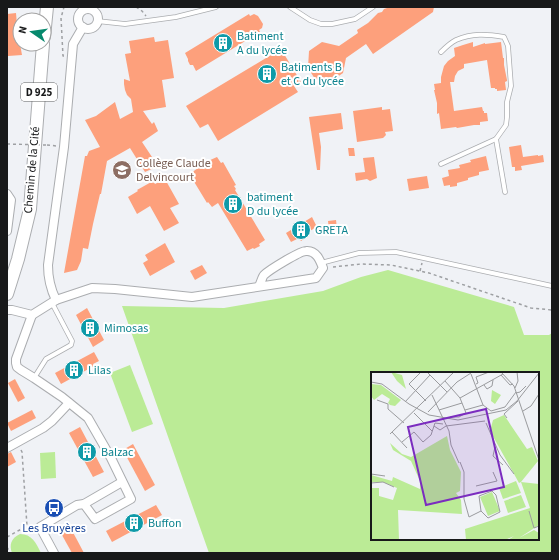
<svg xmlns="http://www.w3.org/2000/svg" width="559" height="560" viewBox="0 0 559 560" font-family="'Source Sans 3',sans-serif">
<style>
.green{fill:#bbeb96;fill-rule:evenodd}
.building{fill:#fda07c}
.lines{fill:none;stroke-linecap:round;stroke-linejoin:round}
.lane-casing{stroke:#abadb0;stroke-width:5.5}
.street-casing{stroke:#abadb0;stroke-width:10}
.primary-casing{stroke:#abadb0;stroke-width:14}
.path{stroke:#9ea0a3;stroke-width:1.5;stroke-dasharray:3 3;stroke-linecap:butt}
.lane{stroke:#fff;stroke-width:4}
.street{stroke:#fff;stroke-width:8}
.primary{stroke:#fff;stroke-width:12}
.path-bridge{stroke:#9ea0a3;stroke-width:1.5;stroke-dasharray:3 3;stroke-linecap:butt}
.labels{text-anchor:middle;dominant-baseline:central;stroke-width:4;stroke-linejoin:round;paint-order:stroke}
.shield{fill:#fff;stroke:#5d5e5f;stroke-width:1}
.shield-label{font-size:11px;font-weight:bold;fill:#18191a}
.culture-label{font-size:12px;fill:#0d838f;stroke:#fff;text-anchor:start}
.education-label{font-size:12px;fill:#785e54;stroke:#fff;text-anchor:start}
.street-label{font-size:12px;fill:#18191a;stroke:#fff}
.transit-label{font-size:12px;fill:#164399;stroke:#fff}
.inset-road{fill:none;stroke:#9a9b9e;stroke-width:1}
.view{fill:#7b2cbf;fill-opacity:0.15;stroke:#7b2cbf;stroke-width:2}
.inset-edge{fill:none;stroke:#18191a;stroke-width:2}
</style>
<rect width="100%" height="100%" fill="#f0f2f6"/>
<!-- green -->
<g class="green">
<path d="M 388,270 L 514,307 L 524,335 L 549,335 L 552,333 L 552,553 L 209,553 L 122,306 L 224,308 L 323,291 L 361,277 ZM 372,373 L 538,373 L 538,539 L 372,539 Z"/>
<polygon points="130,365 153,424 132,432 110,373"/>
<polygon points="55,452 56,478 41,479 40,453"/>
<path d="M 20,534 C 32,534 36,543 41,553 L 12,553 C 9,545 11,538 20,534 Z"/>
</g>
<!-- building -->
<g class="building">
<polygon points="390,7 434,7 433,12 373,54 366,44 346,58 343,73 330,82 315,79 308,68 309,51 322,42 339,46 358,33 357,30 368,23 378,13 382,12 384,9"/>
<polygon points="16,13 18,37 20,36 20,44 22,55 8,56 7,46 7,14"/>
<polygon points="249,14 250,16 254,14 258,16 263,24 262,28 259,30 260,32 196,71 193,65 190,65 188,61 188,59 185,53"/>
<polygon points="154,37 155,42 168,40 174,78 162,80 166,107 143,111 152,124 154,122 158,131 142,142 158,166 145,172 130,148 107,161 101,194 100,194 93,224 88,249 83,248 81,261 77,270 64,273 85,156 87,156 89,151 100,147 85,120 96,116 115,102 120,119 133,112 131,99 127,95 125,90 124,84 124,79 130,81 125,54 131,53 129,41"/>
<polygon points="473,42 473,47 485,43 485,44 501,42 503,58 504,58 504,65 507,80 507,81 505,82 506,90 497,91 497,89 495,89 495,88 491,88 487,60 464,64 464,68 458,71 455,76 454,82 450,82 454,111 482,107 483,111 484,111 484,113 487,113 488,121 480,122 480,125 474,125 457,128 456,127 441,129 439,113 437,114 437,103 434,90 435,90 434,84 441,83 441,77 444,66 448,61 455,56 454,48 463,45"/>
<polygon points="281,49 301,82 294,86 298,92 218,141 208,124 200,128 186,106"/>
<polygon points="382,107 382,110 390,109 393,131 385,132 386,135 383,138 357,142 353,111"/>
<polygon points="341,113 343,129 319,133 321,147 320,170 317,170 309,117"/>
<polygon points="521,145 523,157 538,155 538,156 543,155 544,162 521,166 522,170 515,171 515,167 512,167 509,147"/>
<polygon points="348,148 354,148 355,156 349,156"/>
<polygon points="486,156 489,170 479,172 479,175 468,178 468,180 457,183 457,186 450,187 450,185 444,186 442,178 449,176 448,170 460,168 459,165 471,162 470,160"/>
<polygon points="217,157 221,163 223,162 236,185 234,186 236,189 235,190 265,240 259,244 260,246 254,249 253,248 247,251 218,203 212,207 208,202 207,203 193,180 194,179 191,173 208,161"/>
<polygon points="374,157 377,178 370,181 367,179 356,181 355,173 365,172 363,158"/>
<polygon points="427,176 429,188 409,191 407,179"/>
<polygon points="165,179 179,204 170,208 179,223 164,231 150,206 137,214 128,197 138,191 137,190 153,181 155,184"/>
<polygon points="312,217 317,227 306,233 308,236 301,241 299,238 291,242 286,233"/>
<polygon points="336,220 337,229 329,230 328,221"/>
<polygon points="165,243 175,262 150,276 143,263 148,260 145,255"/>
<polygon points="202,265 207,273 195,280 190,271"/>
<polygon points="87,308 104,340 93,347 76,315"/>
<polygon points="94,352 99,361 93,364 94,366 61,384 55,373"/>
<polygon points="15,379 25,398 18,402 8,383"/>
<polygon points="32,410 36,418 11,431 7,423"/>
<polygon points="80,427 104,472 93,477 69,433"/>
<polygon points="133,444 155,485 145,491 123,450"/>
<polygon points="11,452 16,462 7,467 7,454"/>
<polygon points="156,505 162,515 112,542 106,531"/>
<polygon points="68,523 84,553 72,553 58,528"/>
</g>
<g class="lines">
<!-- lane casing -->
<g class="lane-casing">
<g id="lane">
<polyline points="290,7 310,20 321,24 332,24 355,19 373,7"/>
<polyline points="97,21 125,24 176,17 216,7"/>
<path d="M 441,52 C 445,48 450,43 456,40 C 472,33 487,34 504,37 L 508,46 L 511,86 L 507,102 L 507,117 L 506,125 L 496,139 L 505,192"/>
<polyline points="441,164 496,139"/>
<polyline points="321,263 359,253 396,252 552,286"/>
<polyline points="34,378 46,359 71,345 72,341 52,303"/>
</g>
</g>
<!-- street casing -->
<g class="street-casing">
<g id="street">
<circle cx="88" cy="19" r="10"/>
<polyline points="7,194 11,200 7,231"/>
<path d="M 56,300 C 50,288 48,278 48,265 L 64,147 L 73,44 L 83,27"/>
<path d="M 7,310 L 12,310 L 32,315 L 56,300 L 92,288 L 115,289 L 192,297 L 316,278 L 323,268 C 320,260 316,250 306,251 C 300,251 269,270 264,275 C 262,277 261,283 259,286"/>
<polyline points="32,315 16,359 16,363 17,367 21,370 34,378 62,397 88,418 111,458 131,499 95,519 84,504"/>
<polyline points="7,448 43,428 52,421 69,403"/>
<polyline points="54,553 40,527 77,505 84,504 122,482"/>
</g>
</g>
<!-- primary casing -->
<g class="primary-casing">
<g id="primary">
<polyline points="44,37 47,7"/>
<polyline points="7,294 18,259 30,209 43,44"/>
</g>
</g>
<!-- path -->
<g class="path">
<polyline points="136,7 142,11 146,16"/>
<polyline points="64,56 63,56 61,18 64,7"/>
<polyline points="47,145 57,146"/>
<polyline points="333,267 361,264 391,265 429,273 531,308 552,310"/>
<polyline points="420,271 422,263"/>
<polyline points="21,450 22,452 27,526"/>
<polyline points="7,537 27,526 33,526"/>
<polyline points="7,547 10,553"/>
</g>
<!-- lane -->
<use href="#lane" class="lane"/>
<!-- street -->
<use href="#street" class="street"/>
<!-- primary -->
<use href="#primary" class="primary"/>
<!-- path-bridge -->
<polyline class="path-bridge" points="7,144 47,145"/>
</g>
<!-- icons -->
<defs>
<g id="building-disc" transform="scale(1)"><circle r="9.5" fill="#0f9aa8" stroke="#fff"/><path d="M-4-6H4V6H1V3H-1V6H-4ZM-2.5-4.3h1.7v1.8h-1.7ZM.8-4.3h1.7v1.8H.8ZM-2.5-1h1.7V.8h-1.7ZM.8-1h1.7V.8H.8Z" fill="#fff"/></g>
<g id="school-disc" transform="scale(1)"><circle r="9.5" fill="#8d6e63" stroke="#fff"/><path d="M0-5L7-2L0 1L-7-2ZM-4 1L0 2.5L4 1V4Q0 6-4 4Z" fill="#fff"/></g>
<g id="bus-disc" transform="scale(1)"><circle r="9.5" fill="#1a4fb4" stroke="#fff"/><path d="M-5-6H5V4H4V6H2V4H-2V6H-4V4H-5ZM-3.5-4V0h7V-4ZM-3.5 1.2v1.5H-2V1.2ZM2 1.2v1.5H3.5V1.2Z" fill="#fff"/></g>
</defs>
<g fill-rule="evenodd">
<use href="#building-disc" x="223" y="43"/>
<use href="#building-disc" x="267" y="74"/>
<use href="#school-disc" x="122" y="170"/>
<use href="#building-disc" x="233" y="204"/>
<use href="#building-disc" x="301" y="230"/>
<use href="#building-disc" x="90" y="328"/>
<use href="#building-disc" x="74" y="370"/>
<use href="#building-disc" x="87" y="452"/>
<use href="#bus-disc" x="54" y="508"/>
<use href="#building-disc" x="134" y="523"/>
</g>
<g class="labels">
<!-- shield labels -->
<rect class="shield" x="21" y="83" width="36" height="18" rx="3"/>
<g class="shield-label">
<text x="39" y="92">D 925</text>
</g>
<!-- culture labels -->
<g class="culture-label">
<text x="237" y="36">Batiment<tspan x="237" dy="14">A du lycée</tspan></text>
<text x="281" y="67">Batiments B<tspan x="281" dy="14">et C du lycée</tspan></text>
<text x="247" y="197">batiment<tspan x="247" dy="14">D du lycée</tspan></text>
<text x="315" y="230">GRETA</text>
<text x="104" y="328">Mimosas</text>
<text x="88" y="370">Lilas</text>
<text x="101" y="452">Balzac</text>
<text x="148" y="523">Buffon</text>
</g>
<!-- education labels -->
<g class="education-label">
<text x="136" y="163">Collège Claude<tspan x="136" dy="14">Delvincourt</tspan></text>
</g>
<!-- street labels -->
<g class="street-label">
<text transform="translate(32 170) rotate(-85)">Chemin de la Cité</text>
</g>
<!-- transit labels -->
<g class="transit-label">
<text x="54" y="528">Les Bruyères</text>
</g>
</g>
<!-- overview -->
<g transform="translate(371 372)">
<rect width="168" height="168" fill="#f0f2f6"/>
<path d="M 20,0 L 31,3 L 35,17 L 26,9 ZM 0,12 L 10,13 L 30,28 L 24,34 L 19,33 L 17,31 L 19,27 L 11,22 L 3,28 L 0,24 ZM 121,18 L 130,23 L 124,32 L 120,29 ZM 133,43 L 156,77 L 161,75 L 167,89 L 150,110 L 168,112 L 168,153 L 148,166 L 163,158 L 168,161 L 168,168 L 137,168 L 143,164 L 134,168 L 95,168 L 94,157 L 159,136 L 150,110 L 148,111 L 119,59 L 122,48 ZM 76,64 L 79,78 L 90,100 L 89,119 L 85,121 L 90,128 L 91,142 L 27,138 L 28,168 L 0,168 L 0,116 L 8,116 L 8,124 L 22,128 L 26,116 L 12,110 L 0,110 L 0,103 L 21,109 L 22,105 L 49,117 L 49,109 L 40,89 L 22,78 L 19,71 L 31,82 L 40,85 ZM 145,109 L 150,121 L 132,127 L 128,116 ZM 121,120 L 129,139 L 117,144 L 109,125 ZM 150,123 L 155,135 L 137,141 L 133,129 Z" fill="#bbeb96"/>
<path class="inset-road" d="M 50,0 L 38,12 L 55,29M 56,0 L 76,20M 130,0 L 143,14 L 168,88M 100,2 L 112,33 L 120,39 L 134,35 L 145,20M 130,3 L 139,13 L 142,12M 74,9 L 89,26 L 95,41 L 88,45 L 79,45M 0,10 L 11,12 L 38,32 L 58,43 L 87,48 L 135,38 L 146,29 L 168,1M 105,12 L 107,11 L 105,5 L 118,0M 113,13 L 116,17 L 121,14 L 122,8M 144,16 L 147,9 L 146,0M 145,21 L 149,20 L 155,14M 61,23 L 78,59 L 80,73 L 88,91M 89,26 L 132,2M 6,28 L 17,32 L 17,37 L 33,51M 34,30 L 59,3M 68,38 L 91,31M 94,38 L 112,33M 152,39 L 160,34 L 168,22M 57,40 L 86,10 L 100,1M 43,41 L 61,59M 136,46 L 133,42 L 147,29M 115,51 L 129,83 L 143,102M 63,54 L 69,58 L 75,54M 75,54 L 114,49M 21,60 L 36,76M 19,62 L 83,0M 31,70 L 43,60 L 52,70M 52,70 L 60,63 L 64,51 L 72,52M 124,75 L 122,84 L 132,93M 89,90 L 93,100 L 93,127 L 98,145 L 110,139 L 117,146 L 129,140 L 125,123 L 121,119 L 108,124 L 110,139M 0,102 L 14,104M 0,111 L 12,110 L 23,115M 105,114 L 126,109 L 122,100M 158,139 L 163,156 L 168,154"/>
<path class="view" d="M 115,37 L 133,115 L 55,133 L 37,55 Z"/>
<rect width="168" height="168" class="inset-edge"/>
</g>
<!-- border -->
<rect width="559" height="560" fill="none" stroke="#18191a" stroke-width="16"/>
<!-- north arrow -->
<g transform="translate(32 32) rotate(283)"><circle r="19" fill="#ffffff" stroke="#a3a3a3"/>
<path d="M0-3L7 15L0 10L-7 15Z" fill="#07896d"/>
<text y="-6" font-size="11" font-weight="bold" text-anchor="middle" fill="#18191a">N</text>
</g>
</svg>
